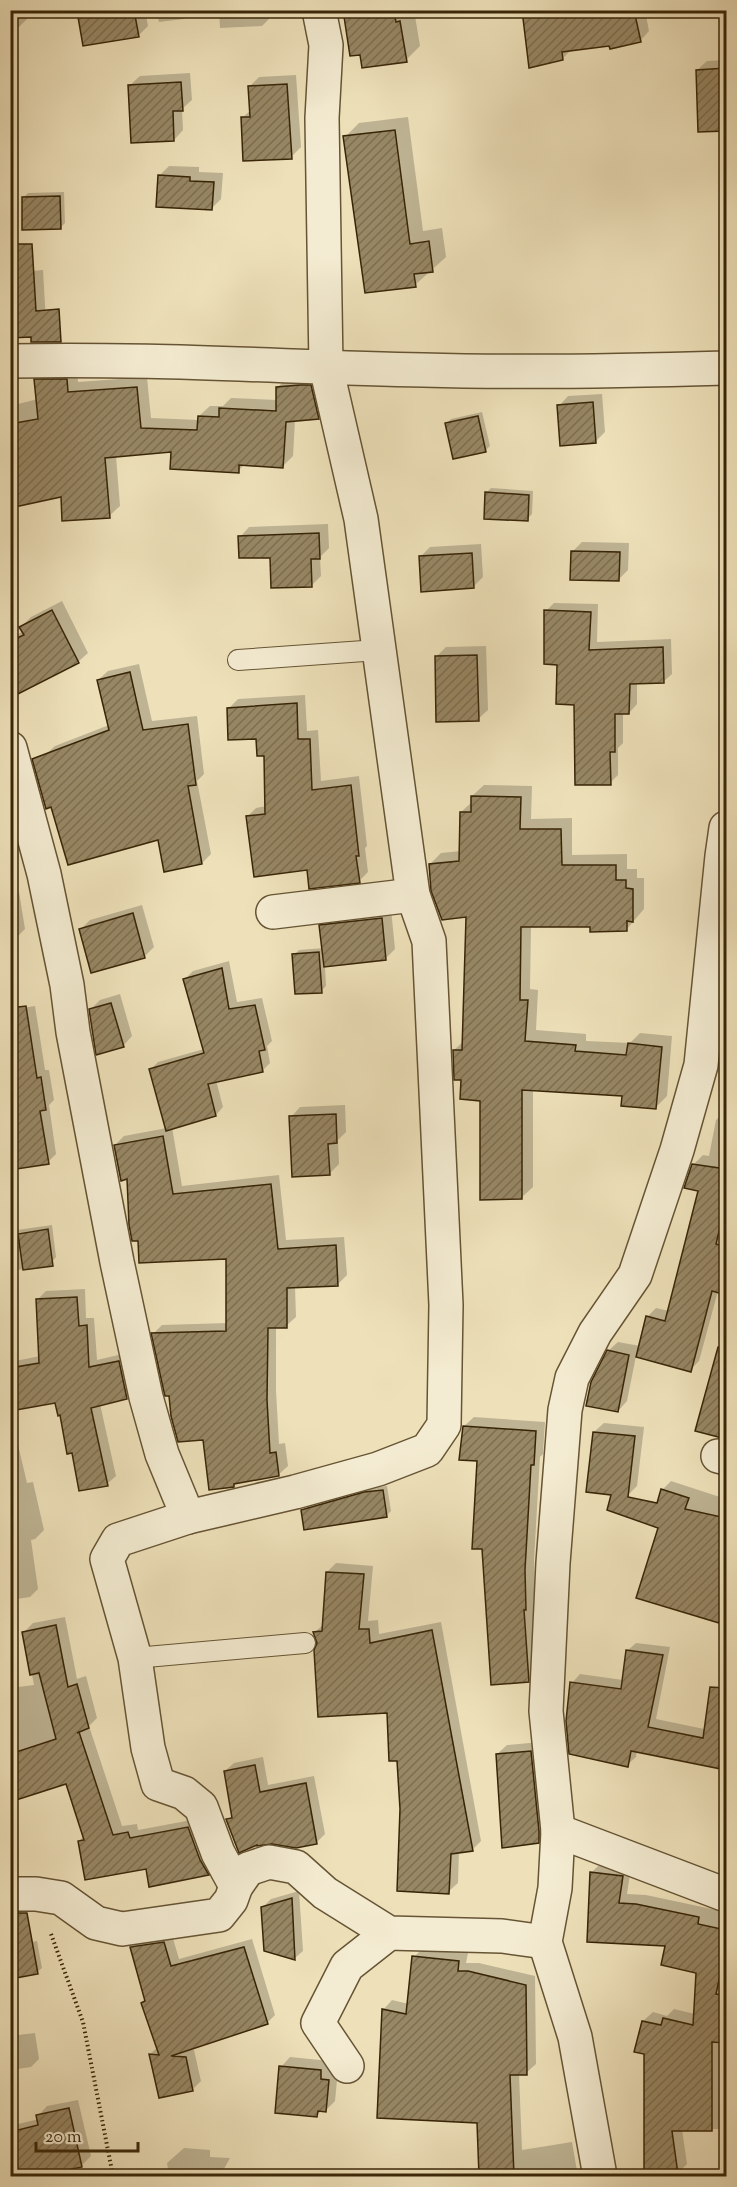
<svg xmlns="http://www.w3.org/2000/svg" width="737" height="2187" viewBox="0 0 737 2187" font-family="'Sorts Mill Goudy',serif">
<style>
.shadow{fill:#0003}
.building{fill:url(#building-hatch);stroke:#382507;stroke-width:1.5}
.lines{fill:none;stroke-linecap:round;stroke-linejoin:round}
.lane-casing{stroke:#665434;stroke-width:22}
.street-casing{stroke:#665434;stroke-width:36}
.path{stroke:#382507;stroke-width:4;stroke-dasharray:1.5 3;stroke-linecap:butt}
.lane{stroke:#f4ecd2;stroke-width:20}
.street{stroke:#f4ecd2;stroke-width:33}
</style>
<defs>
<pattern id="building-hatch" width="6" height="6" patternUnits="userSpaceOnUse" patternTransform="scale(1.5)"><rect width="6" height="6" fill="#978764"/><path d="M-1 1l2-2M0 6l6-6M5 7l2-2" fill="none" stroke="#7c6e50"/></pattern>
</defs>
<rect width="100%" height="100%" fill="#eee1ba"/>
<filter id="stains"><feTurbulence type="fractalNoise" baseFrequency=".00333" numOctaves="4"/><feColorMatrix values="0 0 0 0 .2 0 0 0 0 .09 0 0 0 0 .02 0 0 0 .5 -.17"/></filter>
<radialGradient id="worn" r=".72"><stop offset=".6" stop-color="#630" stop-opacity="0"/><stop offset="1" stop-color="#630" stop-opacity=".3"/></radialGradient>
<!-- shadow -->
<g class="shadow">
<polygon points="10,10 25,10 27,19 19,27 10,29"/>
<polygon points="87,10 145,10 148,26 138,36 80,17"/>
<polygon points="156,10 187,10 188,15 184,19 159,22"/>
<polygon points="219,10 275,10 269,15 269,19 262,26 220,28"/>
<polygon points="344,10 414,10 420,46 406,60 362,53"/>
<polygon points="523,10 645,10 649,31 640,41 571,50 562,59"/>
<polygon points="726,60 726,129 700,130 697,70 707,61"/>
<polygon points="190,73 192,100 182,109 183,130 174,140 130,85 140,76"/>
<polygon points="296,75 301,147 291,157 242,118 251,110 249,87 259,77"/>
<polygon points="408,117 423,231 442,228 446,257 415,285 345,137 359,123"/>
<polygon points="169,166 199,167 199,172 223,173 221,199 212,208 159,176"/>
<polygon points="64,192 65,223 60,228 23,198 28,193"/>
<polygon points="43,270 46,322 37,331 19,272"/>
<polygon points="77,369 78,382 147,377 151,418 199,420 199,416 210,406 223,406 231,398 278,400 278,387 288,377 321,375 329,408 318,418 295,420 293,456 283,466 245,464 238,471 173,451 116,456 120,506 109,516 62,496 10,507 10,406 38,399 36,380 46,370"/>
<polygon points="602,394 605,432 595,442 559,406 568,396"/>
<polygon points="482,412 490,446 485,451 446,424 451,419"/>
<polygon points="491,488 533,491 532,514 527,519 486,493"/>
<polygon points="328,524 329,548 320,557 321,576 312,585 240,537 249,527"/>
<polygon points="582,542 629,543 628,570 619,579 572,552"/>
<polygon points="481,544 483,577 473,587 420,557 430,547"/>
<polygon points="62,601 88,653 78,662 10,669 10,638 24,631 21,627 31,617"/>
<polygon points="554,603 598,604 597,642 671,639 672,674 663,682 637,683 637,704 629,713 623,713 623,743 618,748 618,775 610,783 559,663 546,611"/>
<polygon points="486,646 488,710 478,719 436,657 446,647"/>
<polygon points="139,664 152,721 197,716 204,774 197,781 211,854 202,863 159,838 45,755 55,746 109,725 98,680 108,671"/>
<polygon points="305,695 307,731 318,730 321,781 359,776 367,846 365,848 368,872 359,881 308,869 247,817 256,808 267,806 265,754 258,737 229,708 238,699"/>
<polygon points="484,785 532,786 531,819 572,818 572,855 627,854 627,869 637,869 637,878 644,878 644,909 626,930 591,925 531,926 530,989 538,990 536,1030 586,1034 586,1041 630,1043 640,1033 672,1036 667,1096 656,1107 624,1094 533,1089 533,1187 521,1198 482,1099 462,1079 454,1050 464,1041 468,916 430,864 441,853 461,851 461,812 472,802 472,796"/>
<polygon points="19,892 25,929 15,939 10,940 10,894"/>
<polygon points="142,905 154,947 145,956 92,971 81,929 90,920"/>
<polygon points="391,909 395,949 386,958 325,966 326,986 321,991 294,955 299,950 324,948 321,926 331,916"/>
<polygon points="229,961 237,1002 262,998 272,1041 267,1046 270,1063 263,1070 216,1080 223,1107 216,1115 172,1127 182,1186 279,1175 286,1240 344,1237 347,1275 338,1284 295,1286 296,1317 286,1326 276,1326 276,1390 279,1444 285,1443 288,1466 278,1475 237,1482 233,1485 204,1438 170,1394 153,1334 162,1325 228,1323 228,1257 140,1239 128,1178 115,1145 124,1136 167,1128 151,1069 158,1062 204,1049 185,979 193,971"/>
<polygon points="10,990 16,1009 35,1006 45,1070 49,1070 54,1100 49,1105 56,1154 48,1162 10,1168"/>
<polygon points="120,994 132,1036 123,1046 91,1009 100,1000"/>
<polygon points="345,1105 346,1132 338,1140 339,1164 330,1173 291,1117 300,1107"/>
<polygon points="725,1111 726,1111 726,1293 718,1291 699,1361 690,1370 636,1356 627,1401 618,1411 608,1351 618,1342 640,1346 647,1317 656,1308 669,1311 700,1189 693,1165 703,1155 709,1156 716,1120"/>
<polygon points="52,1225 56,1257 52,1262 10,1272 10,1231"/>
<polygon points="85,1289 86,1318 94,1318 97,1360 127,1353 135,1390 127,1398 100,1404 116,1476 107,1484 73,1452 56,1401 10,1410 10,1362 40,1356 38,1299 46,1291"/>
<polygon points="719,1373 726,1375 726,1437 697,1430"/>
<polygon points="10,1411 27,1483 33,1482 44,1530 35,1539 31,1540 38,1589 30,1597 10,1600"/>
<polygon points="474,1417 545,1422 543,1454 540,1457 534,1560 535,1599 533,1601 538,1671 528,1681 479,1460 464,1426"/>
<polygon points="604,1423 644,1427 637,1486 628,1495 594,1432"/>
<polygon points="671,1481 726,1499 726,1616 721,1622 638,1597 660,1527 662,1490"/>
<polygon points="387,1486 391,1511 386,1516 303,1510 308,1506 370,1488"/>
<polygon points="336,1563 373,1566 368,1621 378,1620 379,1634 441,1622 481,1841 472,1850 459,1851 458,1883 448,1892 402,1809 398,1759 388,1711 319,1643 315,1632 324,1624 327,1572"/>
<polygon points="65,1617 77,1679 86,1676 97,1718 89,1726 122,1826 137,1824 138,1830 197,1819 217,1865 208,1874 147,1867 79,1841 84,1836 67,1782 10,1800 10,1688 34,1685 24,1632 33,1623"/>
<polygon points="636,1643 670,1647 656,1719 709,1730 713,1726 726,1729 725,1769 637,1751 636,1757 627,1765 572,1683 580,1674 623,1680 627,1651"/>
<polygon points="540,1742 548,1832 538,1842 497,1754 507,1745"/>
<polygon points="263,1757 268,1785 314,1776 325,1834 317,1842 296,1846 272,1842 227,1820 233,1815 225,1771 234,1763"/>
<polygon points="601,1863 631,1867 627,1894 646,1895 726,1912 726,2129 682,2129 687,2164 678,2173 645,2176 646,2053 643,2021 653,2012 667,2016 674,2009 695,2014 698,1972 667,1945 588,1940 592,1872"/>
<polygon points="299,1891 303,1951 295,1958 265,1950 263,1907 271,1899"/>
<polygon points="172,1935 179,1959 252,1939 275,2015 267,2023 187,2049 194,2050 201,2081 192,2090 160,2096 150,2054 158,2047 142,2003 146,1999 132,1947 140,1939"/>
<polygon points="37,1941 42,1968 37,1972 10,1946"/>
<polygon points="423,1948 468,1953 466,1963 479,1963 535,1976 536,2064 526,2073 519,2073 522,2150 572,2142 577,2171 576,2176 480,2176 478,2122 383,2010 392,2000 409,2004 414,1957"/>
<polygon points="35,2033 39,2059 31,2067 10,2070 10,2036"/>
<polygon points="290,2057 330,2061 329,2070 338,2070 335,2101 326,2110 322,2110 317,2115 281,2067"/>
<polygon points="78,2100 91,2156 81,2166 45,2174 42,2176 10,2176 10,2126 39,2119 38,2116 47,2106"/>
<polygon points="184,2148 210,2150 210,2157 230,2158 220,2176 169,2176 167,2163"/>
</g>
<!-- building -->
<g class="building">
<polygon points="117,10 134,10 139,37 83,46 78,17"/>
<polygon points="343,10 394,10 396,22 400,21 407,62 362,68 360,55 350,56"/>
<polygon points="522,10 634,10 641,42 610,49 609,46 562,52 563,60 529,68"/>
<polygon points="726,68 726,131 698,132 696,70"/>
<polygon points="181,82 183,111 173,111 174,141 131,143 128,85"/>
<polygon points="287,84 292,159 243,161 241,117 250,117 248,86"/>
<polygon points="395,130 410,244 429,241 433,272 414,274 416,287 365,293 343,136"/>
<polygon points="158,175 190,177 190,181 214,182 212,210 156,207"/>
<polygon points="60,196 61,229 22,230 22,197"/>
<polygon points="10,244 32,244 36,311 59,309 61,342 31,342 31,337 10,338"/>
<polygon points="34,379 67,379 68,392 137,387 141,428 197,430 198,416 219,417 219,408 276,411 276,387 300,385 311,385 319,419 286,422 283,468 239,465 239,473 170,469 171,452 105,458 110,518 62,521 61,497 10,508 10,424 38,419"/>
<polygon points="593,402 596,443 560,446 557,405"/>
<polygon points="478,416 486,452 453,459 445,423"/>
<polygon points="485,492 529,495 528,521 484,519"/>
<polygon points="319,533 320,559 311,559 312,587 271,588 270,558 239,558 238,536"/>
<polygon points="571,551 620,552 619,581 570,580"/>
<polygon points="472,553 474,588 421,592 419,556"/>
<polygon points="52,610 79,663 10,698 10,641 24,635 19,627"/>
<polygon points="544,610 591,612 589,650 663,647 664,683 630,684 629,714 615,714 615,752 610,752 611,785 575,785 574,705 556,704 557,665 544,664"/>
<polygon points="477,655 479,721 436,722 435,656"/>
<polygon points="130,672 143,730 188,724 196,785 188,786 202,864 164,872 158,840 68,865 51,807 46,809 32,759 109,730 97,680"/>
<polygon points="297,703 298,739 310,739 312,790 351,785 359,856 356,856 360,883 309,889 307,870 254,877 246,816 265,814 264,756 257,756 256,739 228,740 227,708"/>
<polygon points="471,796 521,797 520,829 561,829 562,865 616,865 616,880 626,880 626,888 633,889 633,922 627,921 627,931 590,932 590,927 521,927 520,1000 528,1000 525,1041 576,1045 575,1051 626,1055 628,1043 662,1047 656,1109 621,1106 622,1096 522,1090 522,1199 480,1200 480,1101 460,1099 461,1080 454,1080 453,1050 462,1050 466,917 442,920 431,891 429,864 459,861 460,812 471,812"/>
<polygon points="133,913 145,958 91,973 79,929"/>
<polygon points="382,918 386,960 324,967 319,925"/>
<polygon points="319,952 322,993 295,994 292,954"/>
<polygon points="222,968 229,1009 255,1005 265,1050 259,1051 263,1072 208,1084 216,1116 166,1131 149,1069 204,1053 183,979"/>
<polygon points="111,1003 124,1047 96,1055 89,1009"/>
<polygon points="26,1006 37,1078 41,1077 46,1110 40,1111 49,1164 10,1170 10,1008"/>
<polygon points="336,1114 337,1143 328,1144 330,1175 292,1177 289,1116"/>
<polygon points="163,1136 173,1194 271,1184 278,1249 336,1245 338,1286 287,1288 287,1328 268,1328 267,1400 270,1453 276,1452 279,1476 234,1484 234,1487 209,1490 203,1440 178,1442 171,1416 169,1396 165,1396 164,1392 151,1333 226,1331 226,1259 139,1263 138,1241 132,1241 129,1225 127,1179 121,1181 114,1145"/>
<polygon points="692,1164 726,1169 726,1203 716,1244 726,1247 726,1295 712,1291 691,1372 636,1357 646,1316 665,1321 698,1191 684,1188"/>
<polygon points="48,1229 53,1266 23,1270 18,1234"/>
<polygon points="77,1297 79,1326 87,1325 89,1367 119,1361 127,1399 91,1408 108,1486 79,1491 72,1453 67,1454 60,1415 58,1416 55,1403 10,1411 10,1368 39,1363 36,1299"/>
<polygon points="718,1347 726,1348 726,1439 695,1431"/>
<polygon points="607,1350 629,1355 618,1412 586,1406 591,1382"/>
<polygon points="463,1426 536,1431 534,1465 531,1465 525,1570 526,1610 524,1610 529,1682 491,1685 482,1549 472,1549 477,1461 459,1460"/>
<polygon points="593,1432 635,1436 628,1497 657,1503 661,1489 689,1498 685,1509 726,1518 726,1595 719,1623 636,1598 658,1528 607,1510 611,1495 586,1492"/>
<polygon points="383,1490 387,1517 304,1530 301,1510 364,1492"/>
<polygon points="326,1572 364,1574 359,1629 369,1629 370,1643 432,1630 473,1851 451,1854 449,1894 397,1891 400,1809 397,1761 389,1761 387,1713 318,1717 314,1650 317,1643 313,1632 322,1631"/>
<polygon points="56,1625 68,1687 77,1684 89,1728 77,1733 79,1732 113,1835 128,1832 130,1838 188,1827 200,1860 209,1875 149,1887 146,1869 85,1880 78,1841 84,1840 66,1784 10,1802 10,1754 56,1739 39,1673 30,1675 22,1632"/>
<polygon points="626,1650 663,1655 648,1727 703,1738 710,1687 726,1688 726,1770 631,1751 628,1767 569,1754 566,1721 570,1682 621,1689"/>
<polygon points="531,1751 539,1831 539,1843 502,1848 496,1754"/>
<polygon points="255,1765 260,1792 306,1783 317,1844 296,1848 272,1844 257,1846 257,1845 239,1853 226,1819 232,1818 224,1771"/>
<polygon points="590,1872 623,1876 619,1903 636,1904 699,1917 698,1924 726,1930 726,1948 716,1994 726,1995 726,2043 712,2042 712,2131 672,2131 678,2174 644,2176 644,2054 634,2052 642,2021 661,2025 663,2018 693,2025 696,1973 661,1965 665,1946 587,1942"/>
<polygon points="292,1898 295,1960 264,1951 261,1907"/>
<polygon points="10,1913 27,1913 38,1974 10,1979"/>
<polygon points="164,1942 171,1966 244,1947 268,2024 171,2056 186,2057 193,2091 159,2098 149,2054 159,2055 141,2003 145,2001 130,1947"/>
<polygon points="412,1956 459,1961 458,1971 468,1971 526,1985 527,2075 510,2075 514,2176 479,2176 477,2123 377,2118 382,2009 406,2014"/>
<polygon points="279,2066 321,2070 321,2079 329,2080 326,2112 318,2111 317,2117 275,2113"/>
<polygon points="69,2108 82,2167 38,2176 10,2176 10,2132 38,2125 36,2115"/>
</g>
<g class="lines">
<!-- lane casing -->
<g class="lane-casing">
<g id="lane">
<polyline points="238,660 378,650"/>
<polyline points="135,1658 305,1643"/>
</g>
</g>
<!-- street casing -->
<g class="street-casing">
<g id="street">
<path d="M 10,361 C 148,358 285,367 423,370 C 524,373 625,371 726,368"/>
<polyline points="10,748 44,874 67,985 73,1032 117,1262 146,1397 162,1454 188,1517"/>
<polyline points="273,912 413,895"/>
<polyline points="718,1456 726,1458"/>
<polyline points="558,1831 726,1895"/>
<polyline points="236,1886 218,1853 201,1807 184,1793 158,1784 148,1748 135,1658 107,1559 118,1540 188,1517 295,1492 378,1469 427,1450 444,1425 446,1305 429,941 413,895 361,519 326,367 322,118 326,45 319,10"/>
<polyline points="10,1894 36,1894 61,1898 96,1923 122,1929 219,1915 231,1900 236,1886 248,1869 269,1862 296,1867 325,1893 389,1933 502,1936 545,1942"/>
<polyline points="347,2066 318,2023 347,1966 389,1933"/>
<polyline points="600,2176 575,2037 545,1942 555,1888 558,1831 546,1711 553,1563 565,1410 572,1378 595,1333 635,1275 677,1150 701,1065 722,856 726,828"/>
</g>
</g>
<!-- path -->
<polyline class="path" points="51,1934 83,2022 113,2176"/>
<!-- lane -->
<use href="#lane" class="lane"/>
<!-- street -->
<use href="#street" class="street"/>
</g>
<!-- margin -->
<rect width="737" height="2187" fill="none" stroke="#eee1ba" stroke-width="36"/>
<rect x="12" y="12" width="713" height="2163" fill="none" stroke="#382507" stroke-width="3"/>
<rect x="18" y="18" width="701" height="2151" fill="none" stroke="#382507" stroke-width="1.5"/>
<!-- scale -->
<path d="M36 2142v9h102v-9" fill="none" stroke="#382507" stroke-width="3"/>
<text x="45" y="2142" font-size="18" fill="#382507" stroke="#f4ecd2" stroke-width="4.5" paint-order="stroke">20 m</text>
<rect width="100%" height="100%" filter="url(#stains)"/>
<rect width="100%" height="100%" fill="url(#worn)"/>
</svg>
